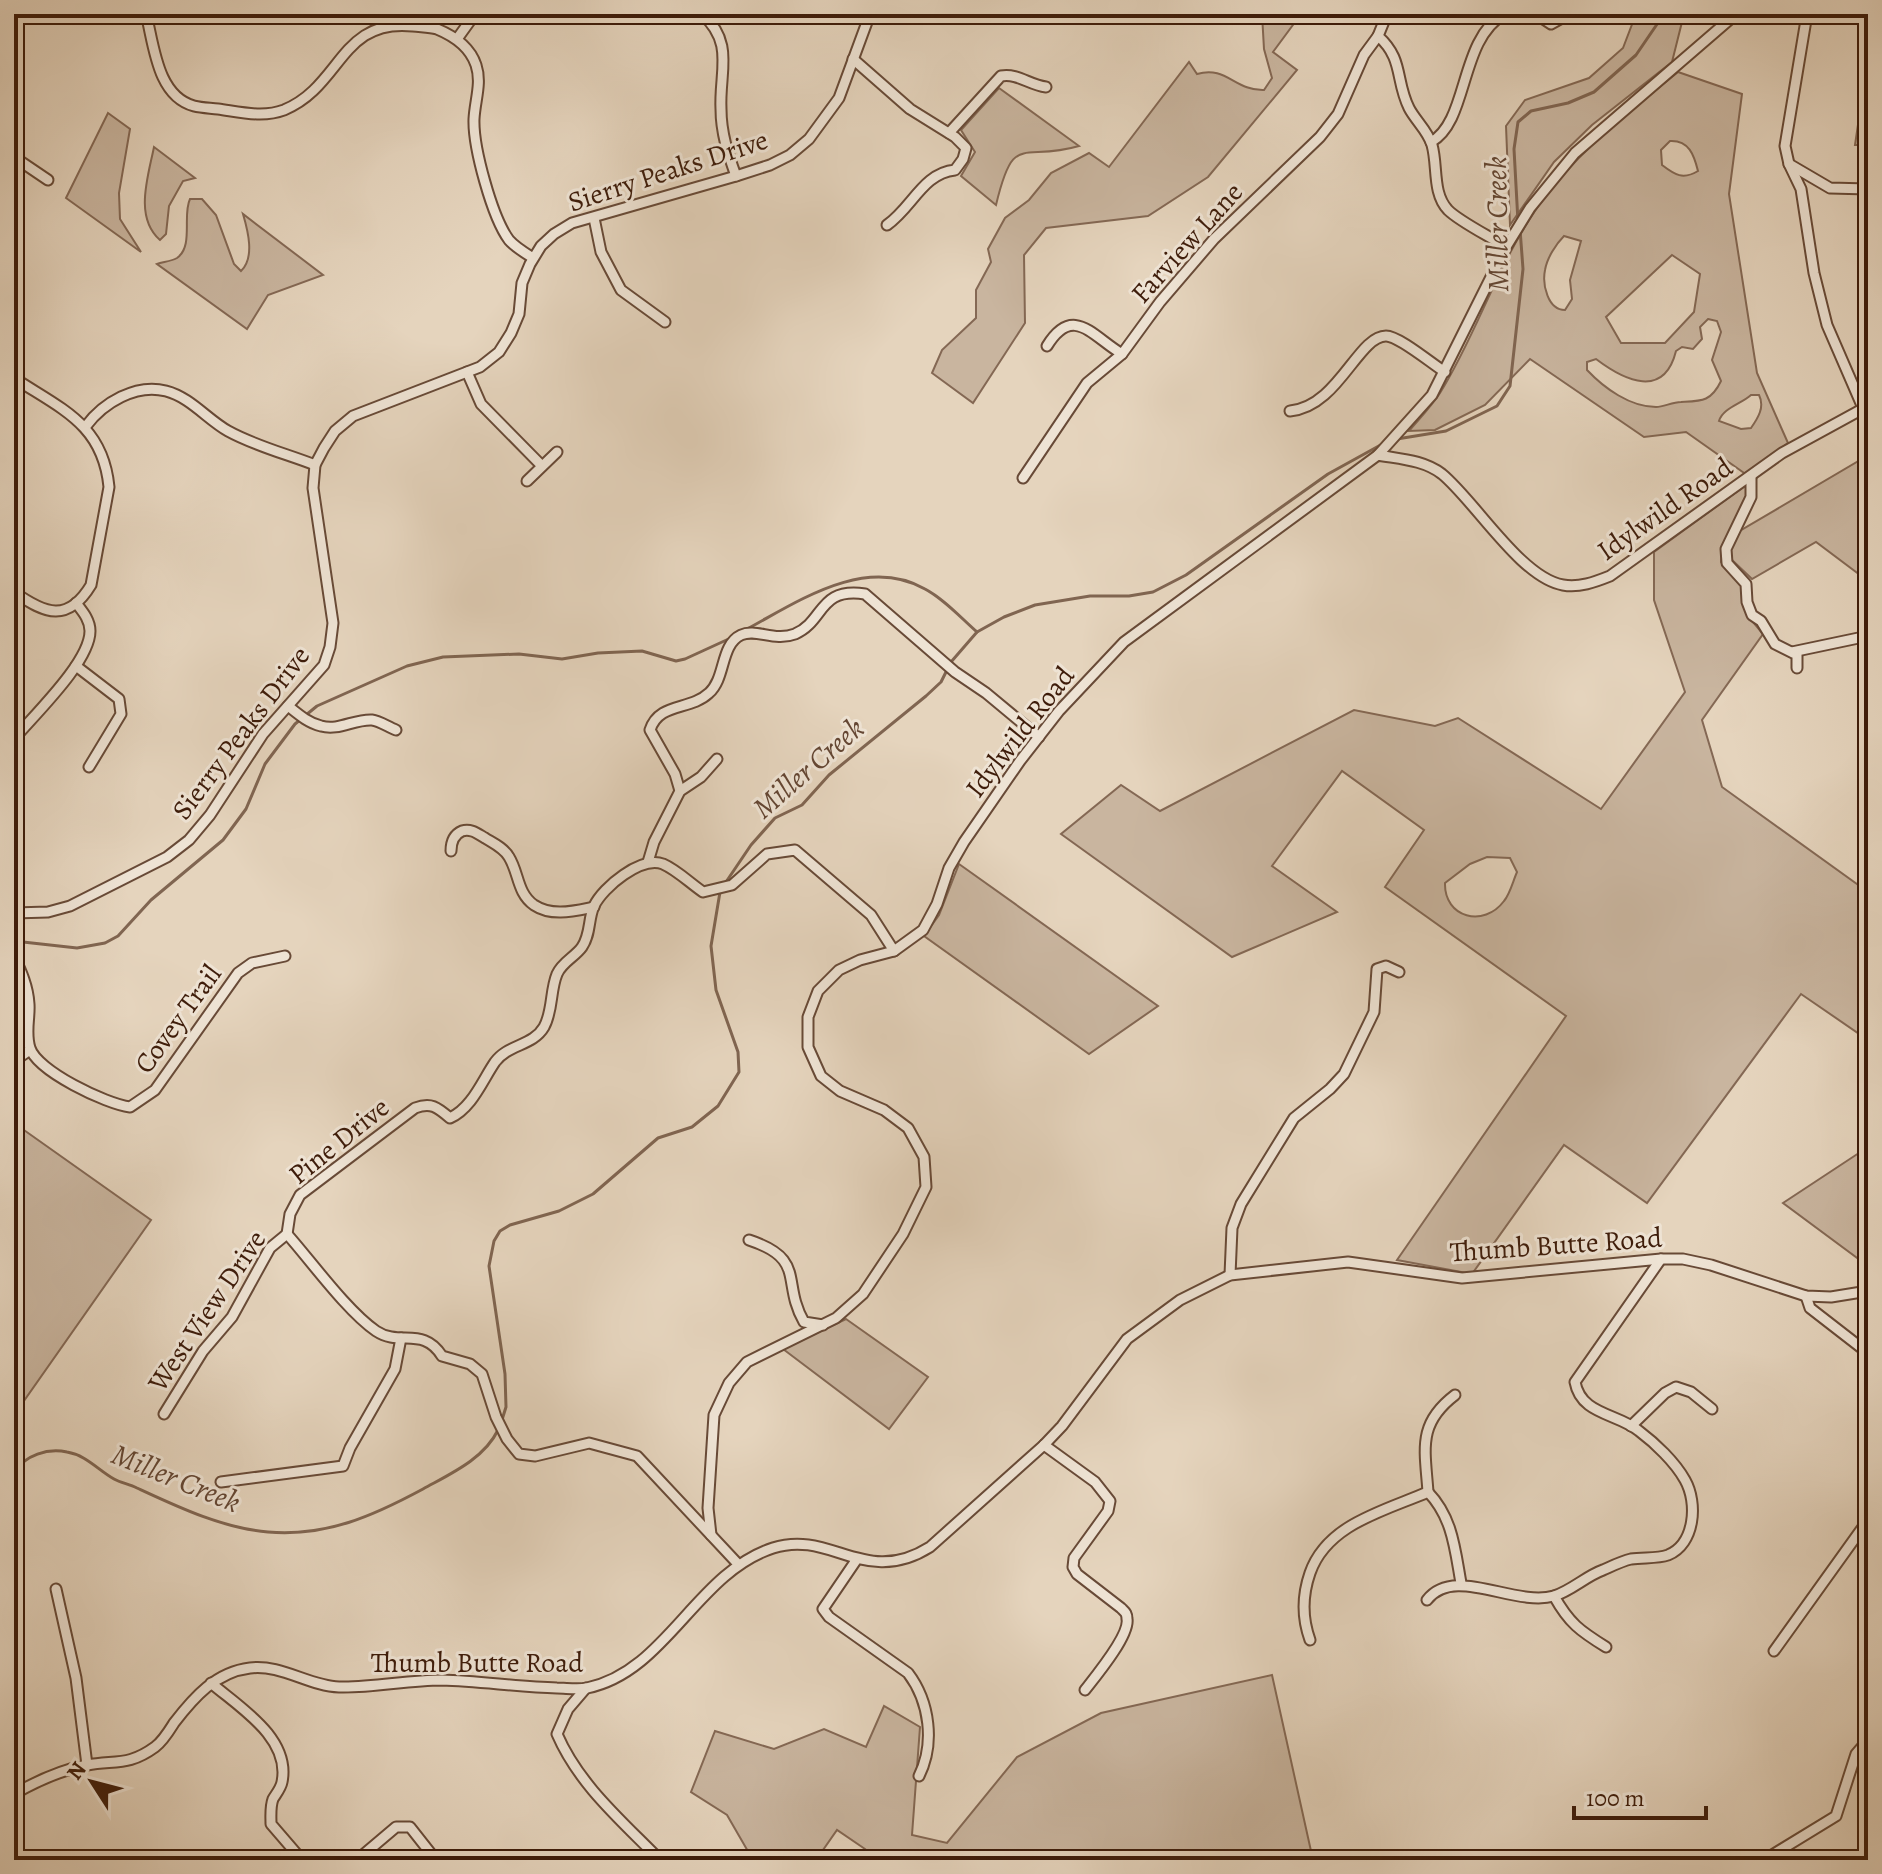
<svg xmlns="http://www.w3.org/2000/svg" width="1882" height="1874" viewBox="0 0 1882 1874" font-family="Alegreya,serif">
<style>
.green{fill:#c9b59f;stroke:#846854;stroke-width:2;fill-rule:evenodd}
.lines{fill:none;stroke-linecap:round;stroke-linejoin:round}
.stream{stroke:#806551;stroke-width:3}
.minor-casing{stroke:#684a37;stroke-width:13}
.minor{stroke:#eee3d4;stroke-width:9}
.labels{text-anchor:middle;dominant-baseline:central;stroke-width:6;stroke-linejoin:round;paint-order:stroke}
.street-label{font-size:28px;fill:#3e1c0a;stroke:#eee3d4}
.water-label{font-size:30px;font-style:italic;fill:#644633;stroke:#eee3d4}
</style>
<rect width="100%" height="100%" fill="#e5d4bd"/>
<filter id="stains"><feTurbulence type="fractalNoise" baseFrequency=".0025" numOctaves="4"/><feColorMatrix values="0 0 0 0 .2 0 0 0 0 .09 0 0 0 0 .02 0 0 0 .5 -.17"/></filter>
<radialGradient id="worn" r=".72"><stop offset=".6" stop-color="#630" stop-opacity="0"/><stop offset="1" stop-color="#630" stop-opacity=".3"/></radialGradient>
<!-- green -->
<g class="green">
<path d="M 1262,14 L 1301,14 L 1273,52 L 1297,70 L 1208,177 L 1148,216 L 1046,228 L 1024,255 L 1025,323 L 973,403 L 932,373 L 942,350 L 976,318 L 976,290 L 991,262 L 988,249 L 1005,218 L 1029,200 L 1051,173 L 1089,153 L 1109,167 L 1189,62 L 1197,74 C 1226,65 1235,91 1264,90 L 1272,78 L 1264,49 Z"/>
<polygon points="1636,14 1684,14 1672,62 1592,125 1554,162 1510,225 1506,126 1525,100 1589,78 1623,48"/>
<polygon points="1868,57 1868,145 1855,145"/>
<path d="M 1678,72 L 1742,94 L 1729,194 L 1757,373 L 1788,443 L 1747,475 L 1686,432 L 1644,437 L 1530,359 L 1485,405 L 1435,430 L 1409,431 C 1419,419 1431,407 1440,393 C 1477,334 1497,265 1537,208 C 1575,153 1627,114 1678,72 ZM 1670,141 C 1689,140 1694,155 1698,171 C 1683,180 1675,175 1662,165 L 1661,150 ZM 1564,236 L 1581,241 L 1570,280 L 1572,299 L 1565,310 C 1548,310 1542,285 1545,270 C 1547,258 1556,244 1564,236 ZM 1672,255 L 1700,274 L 1694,312 L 1665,343 L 1621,343 L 1606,317 ZM 1708,319 L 1717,321 L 1721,332 L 1712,360 L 1721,381 C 1711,402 1701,401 1681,402 C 1672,402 1664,407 1656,407 C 1630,407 1604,388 1587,370 L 1587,362 L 1596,359 C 1625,381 1664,399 1676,351 L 1682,347 L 1693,349 L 1702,339 L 1700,327 ZM 1751,395 L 1759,395 C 1765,407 1758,418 1751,428 L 1741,429 L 1719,421 C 1723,408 1741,404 1751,395 Z"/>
<path d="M 999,88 L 1079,146 C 1021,163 1014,130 996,205 L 961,176 L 975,152 L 961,130 Z"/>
<polygon points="108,113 130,129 119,193 120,219 141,252 66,198"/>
<path d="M 154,147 L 195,178 L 183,181 L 169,206 L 166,234 L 160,240 C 134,217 148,177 154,147 Z"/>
<path d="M 190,199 L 202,199 L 216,215 L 234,264 L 241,271 C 255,258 248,231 243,214 L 323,275 L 268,295 L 247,329 L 157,264 C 163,262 172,261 177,258 C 194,246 182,215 190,199 Z"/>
<polygon points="1867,456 1868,581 1816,542 1752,579 1731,559 1730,550 1738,532"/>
<path d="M 1746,485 L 1747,494 L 1723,546 L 1721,562 L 1739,582 L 1743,589 L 1748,616 L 1763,634 L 1702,720 L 1722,787 L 1868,892 L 1868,1040 L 1801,994 L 1647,1203 L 1564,1145 L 1472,1274 L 1397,1260 L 1566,1016 L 1385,887 L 1424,830 L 1342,771 L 1272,866 L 1337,912 L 1232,957 L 1061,834 L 1121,785 L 1160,811 L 1354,710 L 1435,726 L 1458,718 L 1601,809 L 1685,692 L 1654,600 L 1654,552 ZM 1487,857 L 1510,858 L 1517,872 C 1513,881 1510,894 1504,901 C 1484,928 1444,918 1445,883 L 1470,864 Z"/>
<polygon points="959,864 1158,1006 1089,1054 924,936 939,915"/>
<polygon points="14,1123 151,1220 14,1415"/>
<polygon points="1868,1147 1868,1266 1783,1203"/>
<polygon points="846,1319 928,1377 889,1429 783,1349"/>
<polygon points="1272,1675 1313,1860 859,1860 865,1849 837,1830 816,1860 753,1860 727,1815 691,1792 715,1731 774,1749 824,1729 866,1747 884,1706 920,1727 912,1835 947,1843 1017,1757 1101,1713"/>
</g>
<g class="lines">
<!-- stream -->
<g class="stream">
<polyline points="1518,222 1514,149 1518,122 1531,111 1568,103 1594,92 1636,55 1664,14"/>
<polyline points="1397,439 1446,431 1497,406 1510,386 1523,269 1520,229"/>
<path d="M 747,629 C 799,601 865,555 925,589 C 944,599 961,618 977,632"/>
<polyline points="726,882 751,845 775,818 802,805 829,775 926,696 941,682 951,662 977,632 1004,617 1035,605 1090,596 1129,596 1153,592 1186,575 1328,474 1386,442"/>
<polyline points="14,941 77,948 105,943 118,936 151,900 223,840 246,809 265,764 295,724 317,706 407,666 443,657 519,654 562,659 598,653 642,651 676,661 685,659 733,637"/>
<polyline points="501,1423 506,1407 505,1374 489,1266 494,1241 500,1231 510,1225 559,1211 593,1194 658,1138 692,1127 718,1106 739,1072 738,1052 716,990 711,946 720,892"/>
<path d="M 14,1472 C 26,1455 47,1448 67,1452 C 86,1455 98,1470 114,1479 C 121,1483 129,1484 137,1488 C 178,1507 222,1528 268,1532 C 326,1537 373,1516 423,1489 C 450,1474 484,1459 498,1430"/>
</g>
<!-- minor casing -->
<g class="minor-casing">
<g id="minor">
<path d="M 146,14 C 154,45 157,96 194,106 C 202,108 210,108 218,109 C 240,112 263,118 284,110 C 342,86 340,18 413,26 C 421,27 430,27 437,29 C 454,36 470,47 476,65 C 482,83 475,100 474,119 C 473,147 492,217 509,240 C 515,247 525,253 533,258"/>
<path d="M 702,14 C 735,43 719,72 721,109 C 721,133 728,154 736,176"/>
<path d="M 1387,14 L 1378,36 C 1404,59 1395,80 1409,108 C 1415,120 1428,131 1432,145 C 1438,166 1432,193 1448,210 C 1460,222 1491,237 1506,247"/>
<polyline points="1536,14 1551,24 1560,19 1561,14"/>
<polyline points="1807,14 1785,146 1789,164 1801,189 1814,273 1827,325 1863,408"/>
<polyline points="457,39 475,14"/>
<path d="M 853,59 L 910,109 L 955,137 L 966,148 L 963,159 L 955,170 C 923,173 912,208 887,225"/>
<path d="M 949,133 L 1001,76 C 1018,73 1029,85 1046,87"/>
<path d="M 1431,142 C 1469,121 1459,40 1504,14"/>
<polyline points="14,157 48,180"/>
<polyline points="1789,164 1830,188 1868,189"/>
<polyline points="594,218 601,252 621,290 665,322"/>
<path d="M 1047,346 C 1073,304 1092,336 1122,354"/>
<polyline points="467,372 481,404 542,466"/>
<path d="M 14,378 C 61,409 103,424 109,487 L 91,585 C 68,623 45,614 14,592"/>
<path d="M 1290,411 C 1338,407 1358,336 1386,336 C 1399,336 1432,364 1445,372"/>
<path d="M 86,426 C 103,403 136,383 166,391 C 190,397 208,420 228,431 C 255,446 287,454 315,465"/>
<polyline points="1378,455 1432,395 1506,247 1530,208 1575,153 1736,14"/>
<polyline points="1751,476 1751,497 1726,549 1727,563 1746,584 1747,602 1752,615 1761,621 1775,644 1797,655 1797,668"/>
<polyline points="1023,478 1087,383 1122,354 1160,302 1214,239 1320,137 1338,114 1364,55 1378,36"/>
<polyline points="527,481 557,452"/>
<polyline points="1792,652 1868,636"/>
<polyline points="76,666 119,699 121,714 89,767"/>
<path d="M 288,706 C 298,714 308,723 321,726 C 339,731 354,719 372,720 C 380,721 388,727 396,730"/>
<path d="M 14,739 C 34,715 90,662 90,631 C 90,620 83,612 76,603"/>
<path d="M 680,791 L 675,774 L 650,730 C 659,702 690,711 709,693 C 726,678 720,645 741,635 C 756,628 774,642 795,634 C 825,621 818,587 865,594 L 955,672 L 986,693 L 1039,737"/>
<path d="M 451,851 C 451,843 453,835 462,831 C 471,828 478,834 485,838 C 493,843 504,848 509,857 C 519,873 517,893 534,905 C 552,917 574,911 594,907"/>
<polyline points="648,862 654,842 680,791 701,777 717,759"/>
<polyline points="14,913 48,912 70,906 167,857 189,840 210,815 263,734 324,665 330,647 333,623 313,488 315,465 324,448 335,431 353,416 480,367 499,352 511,333 519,314 522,283 530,264 541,246 554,234 572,223 736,176 770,165 790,155 809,139 839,98 870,14"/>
<path d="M 14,956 C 21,971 28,986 29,1004 C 30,1018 25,1033 30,1048 C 37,1071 106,1104 130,1107 L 155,1090 L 238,973 L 252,963 L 285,956"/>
<polyline points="14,1061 30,1050"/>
<path d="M 287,1234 L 290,1214 L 300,1195 L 415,1108 C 431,1102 437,1107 450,1118 C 472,1108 482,1081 495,1062 C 508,1044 533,1046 544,1027 C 553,1011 550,991 557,974 C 562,962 575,957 582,947 C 591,934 588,919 594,906 C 603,887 641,856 663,864 C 677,870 691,884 703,892 L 732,885 L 767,854 L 795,850 L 871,915 L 894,951"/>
<path d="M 287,1234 C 311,1261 347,1311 376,1331 C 400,1347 423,1326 442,1356 L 470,1364 L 482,1374 L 496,1417 L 507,1439 L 519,1454 L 535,1456 L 589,1443 L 637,1456 L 738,1564"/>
<path d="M 749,1240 C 807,1259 781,1282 804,1322 L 823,1325"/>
<polyline points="1230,1275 1232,1228 1241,1204 1294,1118 1330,1089 1344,1074 1374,1012 1377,969 1386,966 1399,972"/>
<polyline points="1806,1296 1810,1308 1868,1353"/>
<polyline points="164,1414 203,1351 232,1317 270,1248 287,1234"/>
<polyline points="1631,1426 1665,1393 1676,1387 1691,1392 1712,1409"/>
<path d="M 1044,1445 L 1095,1482 L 1110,1501 L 1108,1511 L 1074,1558 L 1073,1567 L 1077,1574 L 1121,1608 C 1125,1612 1127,1613 1127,1619 C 1130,1635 1096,1676 1085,1690"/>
<polyline points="221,1482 343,1466 350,1448 395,1369 401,1338"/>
<path d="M 1428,1492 C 1425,1449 1417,1424 1455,1395"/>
<path d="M 1428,1492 C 1453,1518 1455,1550 1461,1583"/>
<path d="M 711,1535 L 708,1508 L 714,1415 L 729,1383 L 747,1362 L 836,1318 L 863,1294 L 903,1234 L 926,1187 L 924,1157 L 908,1128 L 884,1110 L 840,1091 L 821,1076 L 808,1047 L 808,1017 L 818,991 L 839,970 L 860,960 L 894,951 L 923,930 L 937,904 L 949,868 L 964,842 L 1020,761 L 1059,711 L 1124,642 L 1378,455 C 1400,459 1424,460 1442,474 C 1475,501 1521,578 1563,585 C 1579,588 1595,582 1610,576 L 1782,453 L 1868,406"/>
<path d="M 857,1559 L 823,1609 L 829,1617 L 908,1673 C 930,1702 935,1744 919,1776"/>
<polyline points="56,1589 76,1678 87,1765"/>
<path d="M 1554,1596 C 1569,1623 1580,1631 1606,1647"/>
<path d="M 1427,1600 C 1454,1565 1514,1607 1554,1596 C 1571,1591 1586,1576 1603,1570 C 1612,1566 1622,1561 1631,1559 C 1643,1557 1657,1559 1668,1555 C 1695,1544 1698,1503 1685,1480 C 1675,1462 1655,1443 1639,1431 C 1617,1413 1581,1415 1575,1382 L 1661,1259"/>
<path d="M 1310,1640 C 1302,1618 1302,1596 1310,1573 C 1327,1524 1384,1511 1428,1492"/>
<polyline points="1774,1651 1868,1520"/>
<path d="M 211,1683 C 239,1707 291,1738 282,1782 C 281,1788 276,1794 273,1799 C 270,1807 271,1816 271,1824 L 302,1860"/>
<path d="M 586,1688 L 568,1709 L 557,1734 C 579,1785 622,1821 660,1860"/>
<path d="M 14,1794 C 37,1781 61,1770 87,1765 C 116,1760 129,1766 155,1747 C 163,1741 169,1731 174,1723 C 194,1697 216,1672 250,1668 C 281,1664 309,1686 339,1687 C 373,1688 407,1680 442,1680 C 480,1681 518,1687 557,1688 C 566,1688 578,1690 587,1688 C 666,1672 696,1573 773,1548 C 831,1529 865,1588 930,1547 L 1044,1445 L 1062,1426 L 1127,1339 L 1180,1300 L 1230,1275 L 1348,1262 L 1462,1278 L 1661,1259 L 1683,1259 L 1711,1265 L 1806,1296 L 1831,1297 L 1868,1291"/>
<polyline points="357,1860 396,1827 410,1827 436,1860"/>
<polyline points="1764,1860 1836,1816 1856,1754 1868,1740"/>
</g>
</g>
<!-- minor -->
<use href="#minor" class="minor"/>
</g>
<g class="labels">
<!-- street labels -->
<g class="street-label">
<text transform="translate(668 171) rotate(-18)">Sierry Peaks Drive</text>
<text transform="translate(1187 243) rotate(-48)">Farview Lane</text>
<text transform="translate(1665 509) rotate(-35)">Idylwild Road</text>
<text transform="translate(1020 732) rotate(-52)">Idylwild Road</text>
<text transform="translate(241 733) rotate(-53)">Sierry Peaks Drive</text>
<text transform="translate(178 1019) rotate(-54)">Covey Trail</text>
<text transform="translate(339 1141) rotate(-39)">Pine Drive</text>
<text transform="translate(1556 1245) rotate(-4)">Thumb Butte Road</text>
<text transform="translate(207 1311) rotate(-56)">West View Drive</text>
<text x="477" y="1663">Thumb Butte Road</text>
</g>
<!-- water labels -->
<g class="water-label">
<text transform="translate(1497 224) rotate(-91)">Miller Creek</text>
<text transform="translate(808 768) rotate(-41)">Miller Creek</text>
<text transform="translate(176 1478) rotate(22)">Miller Creek</text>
</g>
</g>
<!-- margin -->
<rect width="1882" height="1874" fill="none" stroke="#e5d4bd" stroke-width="48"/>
<rect x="16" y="16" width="1850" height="1842" fill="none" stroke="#3e1c0a" stroke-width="4"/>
<rect x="24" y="24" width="1834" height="1826" fill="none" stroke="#3e1c0a" stroke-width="2"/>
<!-- north arrow -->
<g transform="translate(92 1782) rotate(306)" stroke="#eee3d4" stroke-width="6" paint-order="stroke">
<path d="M0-6L14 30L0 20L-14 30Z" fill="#3e1c0a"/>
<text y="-12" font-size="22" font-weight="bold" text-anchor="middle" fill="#3e1c0a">N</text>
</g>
<!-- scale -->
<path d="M1574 1806v12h132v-12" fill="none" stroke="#3e1c0a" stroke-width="4"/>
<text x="1586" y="1806" font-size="24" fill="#3e1c0a" stroke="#eee3d4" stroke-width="6" paint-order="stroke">100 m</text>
<rect width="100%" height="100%" filter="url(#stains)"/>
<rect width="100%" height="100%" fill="url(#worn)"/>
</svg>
